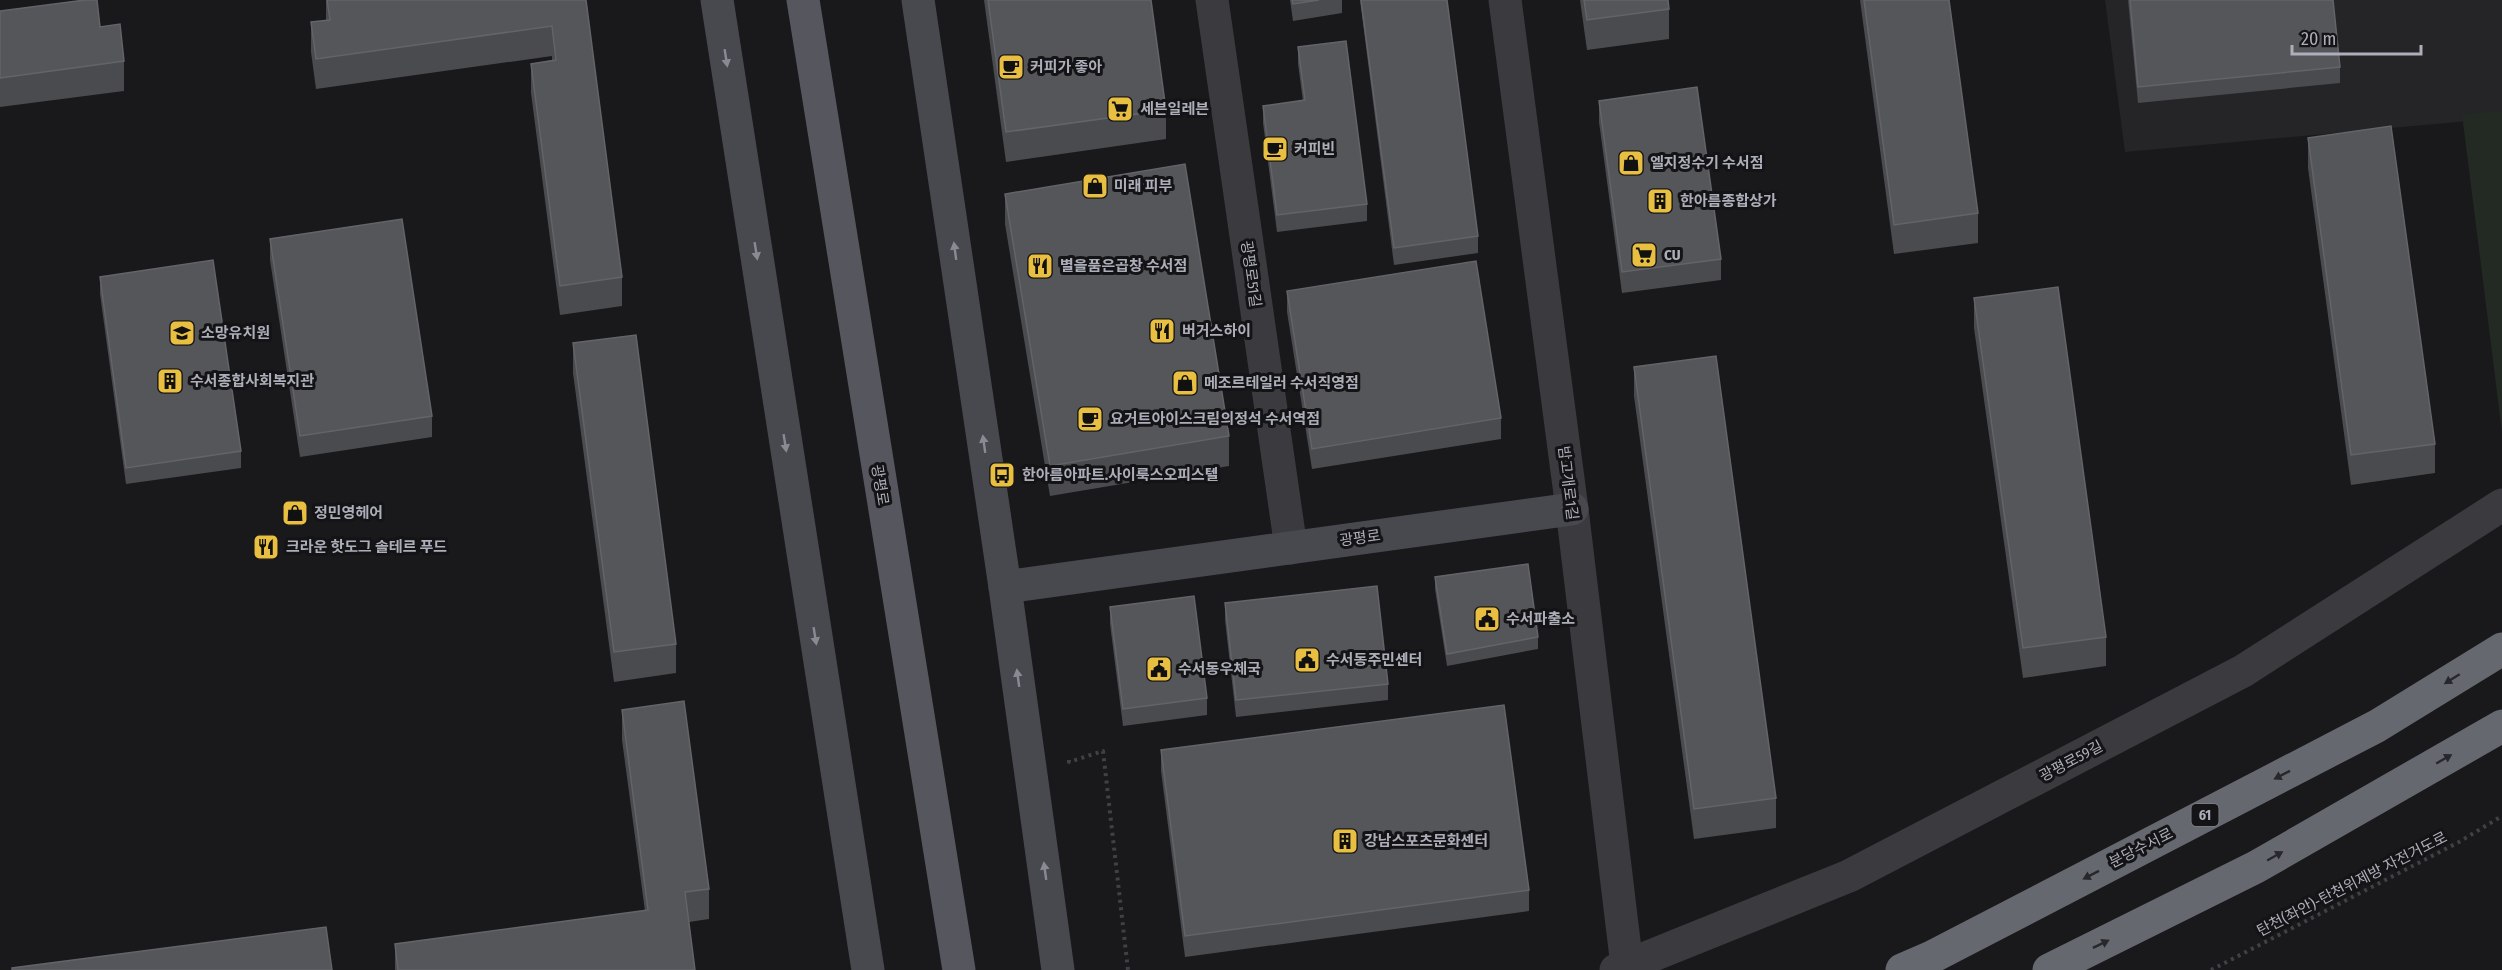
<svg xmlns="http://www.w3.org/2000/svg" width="2502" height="970" viewBox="0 0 2502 970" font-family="'Fira Sans Condensed','Noto Sans KR',sans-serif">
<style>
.built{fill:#252527}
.park{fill:#232a24}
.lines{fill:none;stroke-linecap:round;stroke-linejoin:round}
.path{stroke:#404146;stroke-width:4;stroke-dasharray:3 4.5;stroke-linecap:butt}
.street{stroke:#3a3a3f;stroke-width:33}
.secondary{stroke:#48494f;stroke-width:33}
.primary{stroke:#56575e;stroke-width:33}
.highway{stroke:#666870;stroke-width:33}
.wall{fill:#4a4b4f}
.building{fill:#55565a;stroke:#626469;stroke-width:1.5}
.oneway{fill:#898b94}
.oneway2{fill:#28282c}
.labels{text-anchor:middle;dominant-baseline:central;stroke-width:6;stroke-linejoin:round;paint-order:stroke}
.shield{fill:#141316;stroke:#7e8088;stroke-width:1.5}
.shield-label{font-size:14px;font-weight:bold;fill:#acafb9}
.poi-label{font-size:15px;font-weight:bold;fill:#acafb9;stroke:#141316;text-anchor:start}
.street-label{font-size:15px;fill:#acafb9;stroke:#141316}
</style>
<rect width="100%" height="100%" fill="#19181a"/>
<!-- built -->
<polygon class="built" points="2105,0 2502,0 2502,118 2125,152"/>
<!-- park -->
<polygon class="park" points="2502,111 2502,432 2462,114"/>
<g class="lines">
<!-- path -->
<g class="path">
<polyline points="1069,760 1069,762 1103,751 1128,970"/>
<polyline points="2211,970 2459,842 2502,816"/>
</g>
<!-- street -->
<g class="street">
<polyline points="1212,0 1291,548"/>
<polyline points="1505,0 1572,509 1627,966"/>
<polyline points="1616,970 1849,876 2243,671 2502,505"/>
</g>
<!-- secondary -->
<g class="secondary">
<polyline points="717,0 868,970"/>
<polyline points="918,0 1005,587 1058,970"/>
<polyline points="1005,587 1572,509"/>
</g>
<!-- primary -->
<polyline class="primary" points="803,0 959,970"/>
<!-- highway -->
<g class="highway">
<polyline points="1902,970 1932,957 2377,726 2502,649"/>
<polyline points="2049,970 2256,867 2502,726"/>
</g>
</g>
<!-- wall -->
<g class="wall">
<polygon points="326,0 586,0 622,277 622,306 560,315 531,93 531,64 552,60 552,56 316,89 311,52 311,22 326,21"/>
<polygon points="984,0 1151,0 1166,110 1166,139 1006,162"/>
<polygon points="1290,0 1342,0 1342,13 1293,21"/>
<polygon points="1360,0 1447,0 1478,236 1478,253 1394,265"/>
<polygon points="1580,0 1668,0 1669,9 1669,39 1587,50"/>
<polygon points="1860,0 1949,0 1978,213 1978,243 1894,254"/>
<polygon points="2128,0 2333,0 2340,67 2340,83 2138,103"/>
<polygon points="0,11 100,27 124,61 124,91 0,107"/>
<polygon points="1298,47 1367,204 1367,221 1277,232 1263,123 1263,106 1303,101 1298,64"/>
<polygon points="1599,101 1721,259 1721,280 1622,293 1599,122"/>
<polygon points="2308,138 2435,444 2435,473 2351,485 2308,168"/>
<polygon points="1005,194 1229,436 1229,466 1050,496 1005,224"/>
<polygon points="270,239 432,416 432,437 300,457 270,260"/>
<polygon points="100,277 241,451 241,468 126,484 100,294"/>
<polygon points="1287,291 1501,418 1501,439 1312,469 1287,312"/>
<polygon points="1974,298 2106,637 2106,666 2023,678 1974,328"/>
<polygon points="573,343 676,644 676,673 614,682 573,373"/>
<polygon points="1634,367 1776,798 1776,828 1694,839 1634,396"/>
<polygon points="1435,577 1538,637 1538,649 1447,666 1435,589"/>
<polygon points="1225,603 1388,684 1388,700 1236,717 1225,620"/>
<polygon points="1110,607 1207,698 1207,715 1123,726 1110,624"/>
<polygon points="622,710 709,889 709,919 689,922 695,970 395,970 395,944 645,911 622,740"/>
<polygon points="1161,750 1529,890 1529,911 1185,957 1161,771"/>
</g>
<!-- building -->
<g class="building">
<polygon points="85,0 97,0 100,27 120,24 124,61 0,78 0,11"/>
<polygon points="327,0 586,0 622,277 560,286 531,64 556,60 552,26 316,59 311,22 330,20"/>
<polygon points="988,0 1151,0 1166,110 1006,132"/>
<polygon points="1292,0 1319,0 1293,4"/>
<polygon points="1361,0 1447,0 1478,236 1394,248"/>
<polygon points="1584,0 1668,0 1669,9 1587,20"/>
<polygon points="1864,0 1949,0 1978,213 1894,225"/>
<polygon points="2130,0 2333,0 2340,67 2138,87"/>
<polygon points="1346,41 1367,204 1277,215 1263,106 1305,100 1298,47"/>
<polygon points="1697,87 1721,259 1622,272 1599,101"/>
<polygon points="2391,126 2435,444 2351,455 2308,138"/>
<polygon points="1185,164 1229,436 1050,466 1005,194"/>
<polygon points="402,219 432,416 300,436 270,239"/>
<polygon points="213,260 241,451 126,468 100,277"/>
<polygon points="1476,261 1501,418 1312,449 1287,291"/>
<polygon points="2058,287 2106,637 2023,648 1974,298"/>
<polygon points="636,335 676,644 614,652 573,343"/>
<polygon points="1716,356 1776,798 1694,809 1634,367"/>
<polygon points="1528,564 1538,637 1447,654 1435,577"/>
<polygon points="1377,586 1388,684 1236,700 1225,603"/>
<polygon points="1194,596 1207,698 1123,709 1110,607"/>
<polygon points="684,701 709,889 685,892 695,970 398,970 395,944 648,910 622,710"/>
<polygon points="1504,705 1529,890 1185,936 1161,750"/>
<polygon points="326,927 332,970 12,970 12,968"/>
</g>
<!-- one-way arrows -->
<defs><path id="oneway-solid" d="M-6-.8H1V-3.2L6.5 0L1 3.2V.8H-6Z" transform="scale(1.5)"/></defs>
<g class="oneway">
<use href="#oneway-solid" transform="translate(726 58) rotate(81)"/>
<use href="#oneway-solid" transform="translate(756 251) rotate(81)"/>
<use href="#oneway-solid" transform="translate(955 251) rotate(-98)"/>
<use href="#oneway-solid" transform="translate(785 443) rotate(81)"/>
<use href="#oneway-solid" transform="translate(984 444) rotate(-98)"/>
<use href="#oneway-solid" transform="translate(815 636) rotate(81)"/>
<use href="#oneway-solid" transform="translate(1018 678) rotate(-98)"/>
<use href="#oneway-solid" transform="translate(1045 871) rotate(-98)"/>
</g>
<g class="oneway2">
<use href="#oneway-solid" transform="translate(2452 679) rotate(148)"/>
<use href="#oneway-solid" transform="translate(2444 759) rotate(-30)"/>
<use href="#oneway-solid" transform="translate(2282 775) rotate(153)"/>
<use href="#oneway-solid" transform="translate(2275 856) rotate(-30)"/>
<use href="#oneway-solid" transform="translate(2091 875) rotate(153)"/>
<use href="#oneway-solid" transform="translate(2101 944) rotate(-26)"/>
</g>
<!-- icons -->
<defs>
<g id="cafe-square" transform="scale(1.35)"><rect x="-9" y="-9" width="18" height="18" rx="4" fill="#e9bf42" stroke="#141316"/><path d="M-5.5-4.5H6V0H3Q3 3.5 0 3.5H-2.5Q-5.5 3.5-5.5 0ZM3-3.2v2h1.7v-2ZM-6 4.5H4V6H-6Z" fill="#111"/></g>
<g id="supermarket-square" transform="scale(1.35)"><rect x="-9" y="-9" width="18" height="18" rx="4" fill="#e9bf42" stroke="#141316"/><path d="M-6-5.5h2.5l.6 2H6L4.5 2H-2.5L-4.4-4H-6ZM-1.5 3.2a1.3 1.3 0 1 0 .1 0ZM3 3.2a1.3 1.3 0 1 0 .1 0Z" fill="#111"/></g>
<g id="shop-square" transform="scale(1.35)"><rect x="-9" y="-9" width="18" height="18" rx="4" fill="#e9bf42" stroke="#141316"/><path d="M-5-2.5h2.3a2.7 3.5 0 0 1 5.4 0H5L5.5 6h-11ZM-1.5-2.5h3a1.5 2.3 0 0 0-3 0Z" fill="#111"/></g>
<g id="building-square" transform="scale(1.35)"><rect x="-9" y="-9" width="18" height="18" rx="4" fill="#e9bf42" stroke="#141316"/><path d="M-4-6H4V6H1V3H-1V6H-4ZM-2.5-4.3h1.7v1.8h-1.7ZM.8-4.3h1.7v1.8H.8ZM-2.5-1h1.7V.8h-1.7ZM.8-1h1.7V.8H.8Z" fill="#111"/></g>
<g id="restaurant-square" transform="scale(1.35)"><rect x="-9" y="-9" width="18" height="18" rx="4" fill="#e9bf42" stroke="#141316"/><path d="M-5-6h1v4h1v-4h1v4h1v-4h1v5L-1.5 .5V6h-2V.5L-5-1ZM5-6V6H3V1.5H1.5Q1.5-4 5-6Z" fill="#111"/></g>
<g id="school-square" transform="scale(1.35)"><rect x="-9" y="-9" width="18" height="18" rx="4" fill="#e9bf42" stroke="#141316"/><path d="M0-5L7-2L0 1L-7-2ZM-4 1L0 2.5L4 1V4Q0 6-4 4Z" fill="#111"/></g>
<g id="bus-square" transform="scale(1.35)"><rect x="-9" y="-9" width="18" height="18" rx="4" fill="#e9bf42" stroke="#141316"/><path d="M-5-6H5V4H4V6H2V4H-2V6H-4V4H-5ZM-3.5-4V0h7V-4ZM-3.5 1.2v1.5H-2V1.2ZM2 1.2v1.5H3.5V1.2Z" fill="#111"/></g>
<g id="civic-square" transform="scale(1.35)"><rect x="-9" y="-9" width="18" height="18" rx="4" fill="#e9bf42" stroke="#141316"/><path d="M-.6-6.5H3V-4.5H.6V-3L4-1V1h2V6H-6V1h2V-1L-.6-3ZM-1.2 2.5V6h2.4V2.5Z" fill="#111"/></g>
</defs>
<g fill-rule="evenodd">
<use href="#cafe-square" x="1011" y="67"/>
<use href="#supermarket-square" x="1120" y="109"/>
<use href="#cafe-square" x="1275" y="149"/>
<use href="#shop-square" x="1631" y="163"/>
<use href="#shop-square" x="1095" y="186"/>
<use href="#building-square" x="1660" y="201"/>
<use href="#supermarket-square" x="1644" y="255"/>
<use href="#restaurant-square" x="1040" y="266"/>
<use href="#restaurant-square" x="1162" y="331"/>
<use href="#school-square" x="182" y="333"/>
<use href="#building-square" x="170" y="381"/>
<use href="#shop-square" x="1185" y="383"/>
<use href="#cafe-square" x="1090" y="419"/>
<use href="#bus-square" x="1002" y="475"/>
<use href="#shop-square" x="295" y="513"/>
<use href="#restaurant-square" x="266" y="547"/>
<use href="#civic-square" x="1487" y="619"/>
<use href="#civic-square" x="1307" y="660"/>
<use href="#civic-square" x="1159" y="669"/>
<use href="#building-square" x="1345" y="841"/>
</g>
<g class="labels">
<!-- shield labels -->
<rect class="shield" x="2191.5" y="804" width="27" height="22" rx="4.5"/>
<g class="shield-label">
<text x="2205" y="815">61</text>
</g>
<!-- poi labels -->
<g class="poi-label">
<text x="1030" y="67">커피가 좋아</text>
<text x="1140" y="109">세븐일레븐</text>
<text x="1294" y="149">커피빈</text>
<text x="1650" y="163">엘지정수기 수서점</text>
<text x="1114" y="186">미래 피부</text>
<text x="1680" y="201">한아름종합상가</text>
<text x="1664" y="255">CU</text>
<text x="1060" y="266">별을품은곱창 수서점</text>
<text x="1182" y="331">버거스하이</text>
<text x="201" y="333">소망유치원</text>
<text x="190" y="381">수서종합사회복지관</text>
<text x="1204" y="383">메조르테일러 수서직영점</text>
<text x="1110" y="419">요거트아이스크림의정석 수서역점</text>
<text x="1022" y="475">한아름아파트.사이룩스오피스텔</text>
<text x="314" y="513">정민영헤어</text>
<text x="286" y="547">크라운 핫도그 솔테르 푸드</text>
<text x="1506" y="619">수서파출소</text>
<text x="1326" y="660">수서동주민센터</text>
<text x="1178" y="669">수서동우체국</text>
<text x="1364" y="841">강남스포츠문화센터</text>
</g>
<!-- street labels -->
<g class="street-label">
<text transform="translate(1251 274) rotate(82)">광평로51길</text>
<text transform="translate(1568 483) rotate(83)">밤고개로1길</text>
<text transform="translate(880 485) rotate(81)">광평로</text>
<text transform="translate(1360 538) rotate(-8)">광평로</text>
<text transform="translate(2071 761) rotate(-28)">광평로59길</text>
<text transform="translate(2141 848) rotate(-27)">분당수서로</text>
<text transform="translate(2352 884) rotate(-27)">탄천(좌안)-탄천위제방 자전거도로</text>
</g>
</g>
<!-- scale -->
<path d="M2292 45v9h129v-9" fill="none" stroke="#acafb9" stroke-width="3"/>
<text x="2301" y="45" font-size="18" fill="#acafb9" stroke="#141316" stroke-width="4.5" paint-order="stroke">20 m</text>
</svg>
